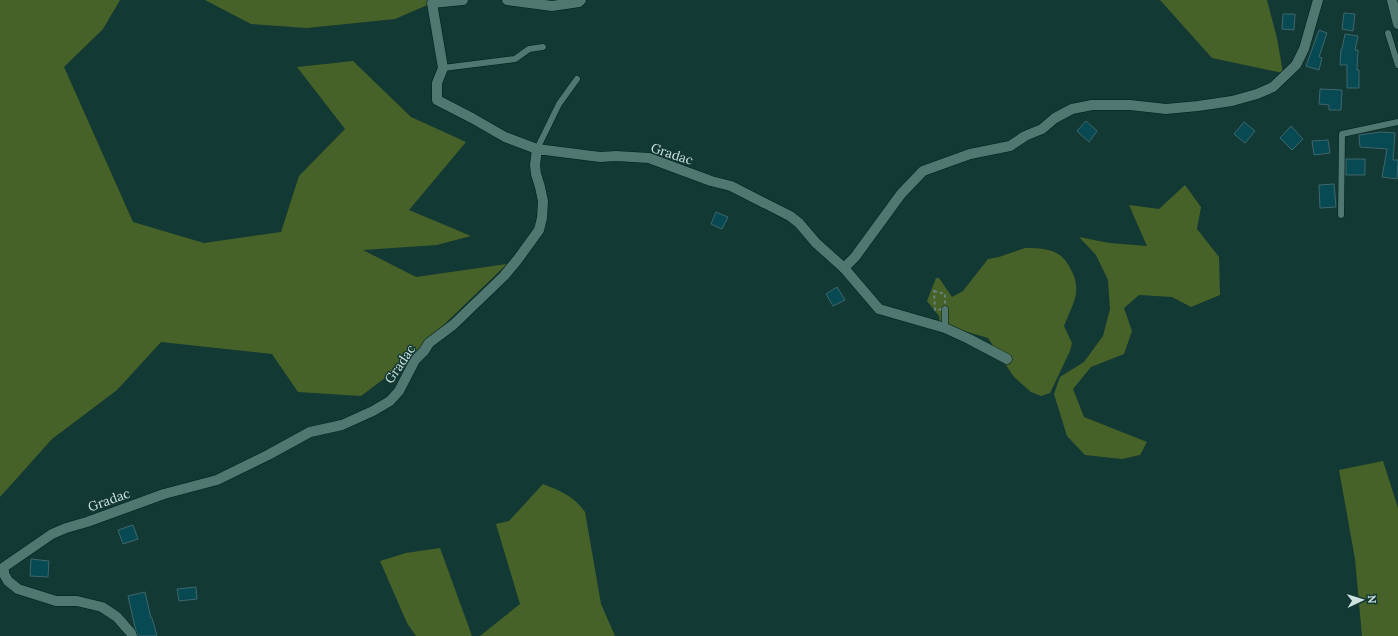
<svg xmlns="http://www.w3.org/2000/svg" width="1398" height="636" viewBox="0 0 1398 636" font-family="Lora,serif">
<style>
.green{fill:#476228}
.building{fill:#084a53;stroke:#3f666c}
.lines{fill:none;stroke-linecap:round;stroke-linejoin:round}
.lane-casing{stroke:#021f1b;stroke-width:7}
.street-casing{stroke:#021f1b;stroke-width:11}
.path{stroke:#65847f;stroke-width:2;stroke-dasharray:3 3;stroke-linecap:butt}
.lane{stroke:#507770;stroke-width:6}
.street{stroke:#507770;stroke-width:10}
.labels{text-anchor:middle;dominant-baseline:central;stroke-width:3;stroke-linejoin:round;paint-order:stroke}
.street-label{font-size:13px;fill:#cfe4e0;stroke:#133934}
</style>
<rect width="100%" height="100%" fill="#133934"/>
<!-- green -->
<g class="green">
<polygon points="0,0 120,0 103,29 64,67 133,222 204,243 281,232 299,176 345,129 297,67 353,61 411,117 466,142 409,210 471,236 437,245 363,250 416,277 507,264 401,366 361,396 298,392 272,354 161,342 117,390 52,439 0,497"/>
<polygon points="205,0 431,0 432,3 395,19 307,28 251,24"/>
<polygon points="1160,0 1267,0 1277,38 1283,73 1212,58"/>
<polygon points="1185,185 1201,207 1197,229 1219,257 1220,295 1191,307 1172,297 1139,295 1124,308 1132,331 1124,354 1091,367 1073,389 1084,417 1147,442 1140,455 1122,459 1085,455 1067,436 1054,394 1060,377 1084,362 1103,336 1110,309 1108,280 1096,255 1079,237 1109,243 1147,246 1129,205 1159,209"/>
<path d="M 1025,248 C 1045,248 1062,249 1071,270 C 1075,276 1077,286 1076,294 C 1074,304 1068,316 1064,326 L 1072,343 L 1070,351 L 1050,393 L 1041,396 L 1031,392 L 1014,377 L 988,338 L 940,324 L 939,316 L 927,301 L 936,278 L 939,278 L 952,297 L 963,291 L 988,259 L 999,257 Z"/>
<polygon points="1383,461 1398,508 1398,636 1362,636 1355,559 1339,470"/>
<path d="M 543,484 C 560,491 574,496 585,512 L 601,604 L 615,636 L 480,636 L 520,604 L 496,524 L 509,521 Z"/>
<polygon points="440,548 472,636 416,636 407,623 380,561 406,553"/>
</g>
<!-- building -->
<g class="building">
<polygon points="1344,13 1355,14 1353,31 1342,29"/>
<polygon points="1283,14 1295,14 1294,30 1282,29"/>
<polygon points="1319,30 1327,33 1319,57 1322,58 1319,70 1306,66"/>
<polygon points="1345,34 1358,36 1355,50 1358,50 1357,70 1359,70 1359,88 1347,88 1347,65 1340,65 1341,49 1342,49"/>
<polygon points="1320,89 1342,90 1341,110 1329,110 1329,105 1319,104"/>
<polygon points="1086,121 1097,131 1089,142 1077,131"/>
<polygon points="1244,122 1255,131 1245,143 1234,134"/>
<polygon points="1291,126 1303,139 1292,150 1280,138"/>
<polygon points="1381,132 1395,133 1393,160 1398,160 1397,179 1382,177 1387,149 1360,147 1359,135"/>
<polygon points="1328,140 1330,153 1314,155 1312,141"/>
<rect x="1346" y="159" width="19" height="16"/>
<polygon points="1334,184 1336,207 1320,208 1319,185"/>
<polygon points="716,212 728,217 722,229 711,224"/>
<polygon points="837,287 845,300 833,306 826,294"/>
<polygon points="133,525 138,539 123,544 118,530"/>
<polygon points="31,559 49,561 48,577 30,576"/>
<polygon points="196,587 197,599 179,601 177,589"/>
<polygon points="145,592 151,618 152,618 157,636 138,636 135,627 128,596"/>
</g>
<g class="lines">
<!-- lane casing -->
<g class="lane-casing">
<g id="lane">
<polyline points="1388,33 1398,65"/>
<polyline points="443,68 515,59 529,49 543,47"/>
<polyline points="537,149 559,104 577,79"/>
<polyline points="1341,215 1342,134 1398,122"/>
<polyline points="945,309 945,328"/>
</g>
</g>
<!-- street casing -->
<g class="street-casing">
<g id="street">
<polyline points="463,0 432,3 443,68 437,83 437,100 472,118 505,137 537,149"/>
<polyline points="507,0 552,6 579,2 581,0"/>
<polyline points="1392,0 1398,24"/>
<polyline points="1007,359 969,339 945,328 879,309 844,268 855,257 901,194 923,171 970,154 1010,146 1025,136 1042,129 1055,118 1072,109 1092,105 1130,105 1166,109 1198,106 1232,101 1257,94 1273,87 1296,65 1304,49 1318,0"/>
<polyline points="132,636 131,633 117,617 102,607 77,601 56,601 18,589 8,581 4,574 4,567 52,534 66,528 87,522 164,494 217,480 268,455 310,432 342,425 373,411 390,401 399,391 415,360 424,351 429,343 453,325 504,276 518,259 539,230 542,218 543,201 540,187 536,174 535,165 537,149 600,157 616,156 649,158 711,181 731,186 790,216 799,223 816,243 844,268"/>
</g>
</g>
<!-- path -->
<polygon class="path" points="934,291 945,294 945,309 935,310"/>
<!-- lane -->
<use href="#lane" class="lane"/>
<!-- street -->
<use href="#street" class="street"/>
</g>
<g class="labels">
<!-- street labels -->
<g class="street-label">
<text transform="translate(672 154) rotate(18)">Gradac</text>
<text transform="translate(400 364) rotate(-56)">Gradac</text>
<text transform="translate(109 500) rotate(-20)">Gradac</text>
</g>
</g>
<!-- north arrow -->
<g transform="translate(1362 600) rotate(86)" stroke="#133934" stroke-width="3" paint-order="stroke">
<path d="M0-3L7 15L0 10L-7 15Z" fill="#cfe4e0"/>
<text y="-6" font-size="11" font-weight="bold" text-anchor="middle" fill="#cfe4e0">N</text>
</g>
</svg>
